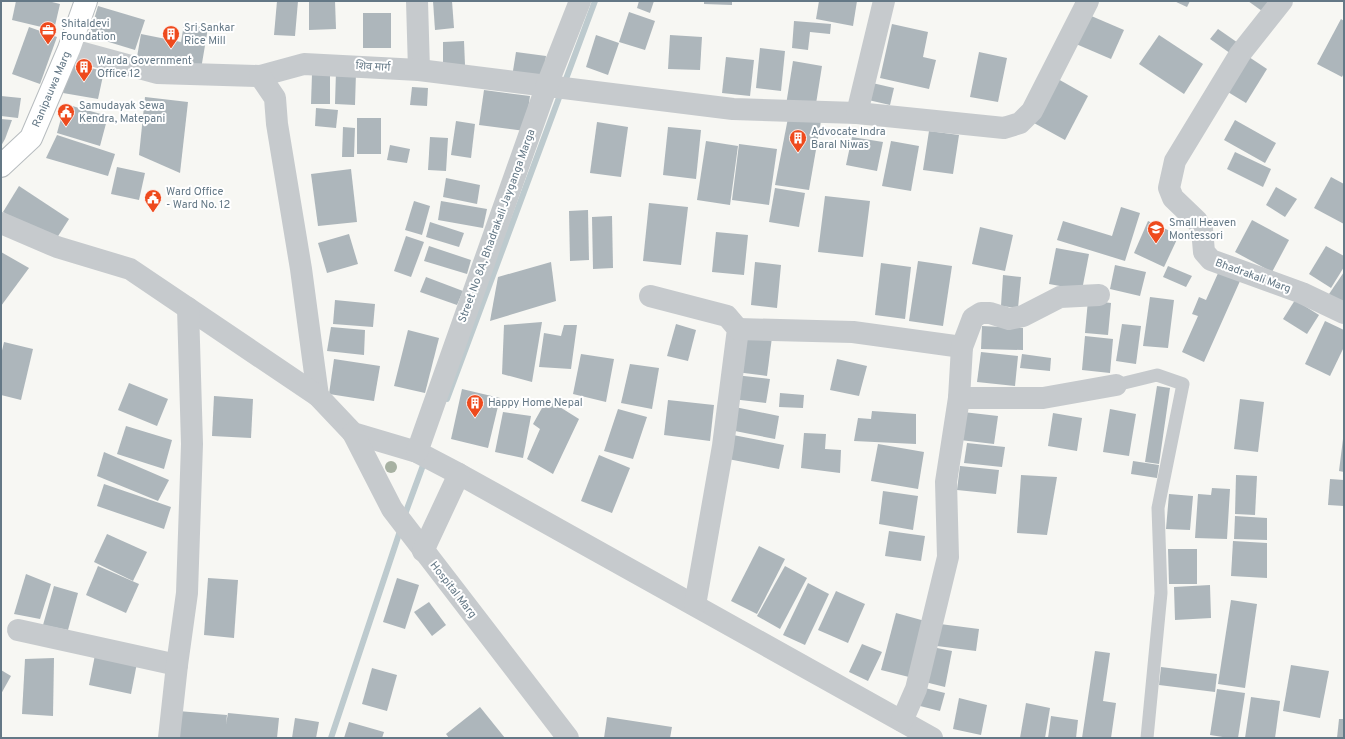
<svg xmlns="http://www.w3.org/2000/svg" width="1345" height="739" viewBox="0 0 1345 739" font-family="Overpass,'Noto Sans Devanagari',sans-serif">
<style>
.lines{fill:none;stroke-linecap:round;stroke-linejoin:round}
.stream{stroke:#bdcace;stroke-width:6}
.building{fill:#adb6bb}
.primary-casing{stroke:#b7bcbf;stroke-width:24}
.lane{stroke:#c6cacd;stroke-width:13}
.street{stroke:#c6cacd;stroke-width:22}
.primary{stroke:#fff;stroke-width:22}
.tree{fill:#a7b1a2}
.labels{text-anchor:middle;dominant-baseline:central;stroke-width:4;stroke-linejoin:round;paint-order:stroke}
.poi-label{font-size:11px;fill:#647886;stroke:#fff;text-anchor:start}
.street-label{font-size:11px;fill:#647886;stroke:#fff}
</style>
<rect width="100%" height="100%" fill="#f7f7f3"/>
<g class="lines">
<!-- stream -->
<g class="stream">
<polyline points="447,399 595,1"/>
<polyline points="404,517 425,460"/>
<polyline points="331,738 401,528"/>
</g>
</g>
<!-- building -->
<g class="building">
<polygon points="16,1 48,1 60,4 54,30 12,20"/>
<polygon points="277,1 298,1 295,36 274,35"/>
<polygon points="309,1 335,1 336,29 309,30"/>
<polygon points="433,1 452,1 454,28 435,30"/>
<polygon points="639,1 654,1 650,13 637,8"/>
<polygon points="704,1 732,1 732,5 704,4"/>
<polygon points="819,1 857,1 853,26 816,19"/>
<polygon points="1174,1 1190,1 1187,7"/>
<polygon points="1248,1 1269,1 1262,11"/>
<polygon points="98,6 145,20 135,50 89,36"/>
<polygon points="629,12 655,21 645,50 619,42"/>
<rect x="363" y="13" width="28" height="35"/>
<polygon points="1089,15 1124,30 1111,59 1076,44"/>
<polygon points="1341,19 1344,21 1344,73 1342,77 1317,64"/>
<polygon points="794,21 831,24 830,34 810,32 808,50 792,48"/>
<polygon points="184,24 208,28 201,69 137,57 141,34 181,42"/>
<polygon points="892,24 928,32 923,57 936,60 929,89 880,78"/>
<polygon points="29,27 57,37 40,84 12,74"/>
<polygon points="1218,29 1241,45 1234,56 1210,39"/>
<polygon points="596,35 619,43 608,75 586,67"/>
<polygon points="670,35 702,37 700,70 668,69"/>
<polygon points="1159,35 1203,64 1184,94 1139,64"/>
<polygon points="464,41 465,65 443,66 443,42"/>
<polygon points="760,48 785,51 781,91 756,88"/>
<polygon points="516,52 546,56 543,81 512,77"/>
<polygon points="979,52 1007,58 998,102 970,97"/>
<polygon points="1246,55 1267,69 1246,103 1223,89"/>
<polygon points="726,57 754,60 750,96 722,93"/>
<polygon points="793,61 822,66 815,110 786,105"/>
<polygon points="72,64 104,71 98,99 63,93"/>
<polygon points="336,71 356,72 355,105 335,104"/>
<polygon points="312,74 330,74 330,104 311,104"/>
<polygon points="1058,79 1088,96 1065,140 1034,123"/>
<polygon points="868,82 894,88 890,105 864,99"/>
<polygon points="412,87 428,88 427,106 410,105"/>
<polygon points="484,90 530,96 525,131 479,125"/>
<polygon points="1,96 21,98 18,118 1,116"/>
<polygon points="145,97 188,102 180,173 139,155"/>
<polygon points="65,104 108,116 100,146 57,133"/>
<polygon points="316,108 338,110 336,128 315,126"/>
<rect x="357" y="118" width="24" height="36"/>
<polygon points="788,118 821,121 809,190 775,185"/>
<polygon points="1,119 12,120 5,139 1,146"/>
<polygon points="1235,120 1276,143 1265,163 1224,140"/>
<polygon points="456,121 475,124 471,158 451,155"/>
<polygon points="597,122 628,127 621,177 590,173"/>
<polygon points="343,127 355,128 354,157 342,157"/>
<polygon points="668,127 701,130 696,179 663,175"/>
<polygon points="929,131 959,135 953,174 923,170"/>
<polygon points="57,135 115,154 108,176 46,158"/>
<polygon points="430,137 448,138 446,171 428,170"/>
<polygon points="852,137 883,142 877,171 846,165"/>
<polygon points="706,141 738,146 730,205 697,200"/>
<polygon points="891,141 919,146 911,191 882,186"/>
<polygon points="739,144 777,149 769,205 732,200"/>
<polygon points="390,145 410,149 407,163 387,160"/>
<polygon points="1235,152 1271,169 1263,187 1227,169"/>
<polygon points="117,167 145,173 139,200 111,194"/>
<polygon points="351,169 357,222 318,226 311,174"/>
<polygon points="1331,177 1344,184 1344,224 1314,208"/>
<polygon points="446,178 480,185 477,204 443,197"/>
<polygon points="19,186 69,219 53,244 3,212"/>
<polygon points="1276,187 1297,199 1285,217 1266,205"/>
<polygon points="775,188 805,193 799,227 769,222"/>
<polygon points="825,196 870,201 863,257 818,252"/>
<polygon points="414,201 430,206 422,235 405,230"/>
<polygon points="441,201 487,209 483,228 438,220"/>
<polygon points="649,203 688,207 681,265 643,261"/>
<polygon points="1121,207 1140,213 1125,261 1057,240 1063,221 1112,236"/>
<polygon points="588,210 589,260 570,261 569,211"/>
<polygon points="612,216 613,268 593,269 592,217"/>
<polygon points="1252,220 1289,240 1272,272 1235,252"/>
<polygon points="1148,221 1179,235 1164,267 1134,253"/>
<polygon points="430,222 464,233 459,247 426,237"/>
<polygon points="980,227 1013,235 1005,271 972,264"/>
<polygon points="716,232 748,235 744,275 712,272"/>
<polygon points="349,234 358,264 327,273 318,243"/>
<polygon points="406,236 424,242 411,277 394,271"/>
<polygon points="429,246 471,260 467,274 424,261"/>
<polygon points="1326,246 1344,256 1344,267 1331,288 1309,274"/>
<polygon points="1056,248 1089,254 1082,290 1049,284"/>
<polygon points="1,252 29,268 1,306"/>
<polygon points="918,261 952,266 943,326 909,321"/>
<polygon points="551,262 556,301 490,321 498,277"/>
<polygon points="755,262 781,265 777,308 751,305"/>
<polygon points="881,263 911,267 905,319 875,315"/>
<polygon points="1115,265 1146,272 1140,296 1110,289"/>
<polygon points="1168,266 1192,276 1186,287 1163,277"/>
<polygon points="1219,271 1240,281 1204,362 1182,352 1198,316 1192,314 1199,297 1206,300"/>
<polygon points="1344,272 1344,305 1329,294"/>
<polygon points="1003,275 1021,277 1018,308 1001,306"/>
<polygon points="426,277 463,291 457,305 420,292"/>
<polygon points="1150,297 1174,300 1168,348 1143,346"/>
<polygon points="335,300 375,304 373,327 333,324"/>
<polygon points="1088,300 1111,303 1108,335 1085,333"/>
<polygon points="1295,300 1319,315 1307,334 1283,319"/>
<polygon points="1325,321 1344,330 1344,347 1330,376 1305,364"/>
<polygon points="542,322 532,382 502,374 504,325"/>
<polygon points="676,324 696,330 688,361 667,356"/>
<polygon points="1122,324 1141,326 1136,364 1116,361"/>
<polygon points="564,325 577,325 571,369 539,367 544,333 561,336"/>
<polygon points="982,326 1023,328 1023,350 981,349"/>
<polygon points="331,327 365,330 364,355 327,351"/>
<polygon points="408,330 439,338 425,393 394,386"/>
<polygon points="741,333 772,337 767,376 736,372"/>
<polygon points="1085,336 1113,339 1110,373 1082,370"/>
<polygon points="4,342 33,349 21,400 1,395 1,355"/>
<polygon points="981,352 1018,356 1015,386 977,382"/>
<polygon points="581,354 614,359 606,402 573,394"/>
<polygon points="1022,354 1051,358 1050,371 1020,368"/>
<polygon points="334,359 380,366 374,401 329,394"/>
<polygon points="837,359 867,366 859,396 830,390"/>
<polygon points="630,364 659,368 652,409 621,403"/>
<polygon points="735,375 770,379 766,403 732,399"/>
<polygon points="129,383 168,399 157,426 118,410"/>
<polygon points="1157,386 1170,388 1159,464 1145,462"/>
<polygon points="462,389 500,398 488,448 451,439"/>
<polygon points="780,393 804,395 803,408 779,407"/>
<polygon points="214,396 253,399 251,438 212,436"/>
<polygon points="547,399 579,419 553,474 527,459 540,429 533,424"/>
<polygon points="1240,399 1264,402 1258,452 1234,449"/>
<polygon points="668,400 714,405 710,441 664,435"/>
<polygon points="735,407 779,416 775,439 730,430"/>
<polygon points="618,409 647,417 633,459 604,451"/>
<polygon points="1110,409 1136,414 1129,456 1103,452"/>
<polygon points="872,411 916,414 916,444 854,441 858,418 871,419"/>
<polygon points="503,412 531,416 523,458 495,452"/>
<polygon points="963,412 998,416 994,444 960,440"/>
<polygon points="1053,413 1082,418 1077,451 1048,446"/>
<polygon points="126,426 172,440 164,469 117,454"/>
<polygon points="804,433 826,434 825,449 841,450 840,473 801,468"/>
<polygon points="733,435 784,445 779,469 728,459"/>
<polygon points="1343,439 1344,439 1344,472 1339,471"/>
<polygon points="967,443 1005,447 1002,467 964,463"/>
<polygon points="878,444 924,452 918,489 871,481"/>
<polygon points="104,452 169,480 158,501 97,476"/>
<polygon points="599,455 630,468 612,513 581,501"/>
<polygon points="1133,461 1159,465 1157,478 1131,474"/>
<polygon points="960,466 999,470 996,494 957,490"/>
<polygon points="1021,475 1057,477 1047,535 1017,533"/>
<polygon points="1236,475 1257,476 1255,515 1235,514"/>
<polygon points="1330,479 1344,480 1344,506 1328,505"/>
<polygon points="104,484 171,507 164,529 97,506"/>
<polygon points="1212,488 1230,489 1227,539 1195,538 1198,494 1211,495"/>
<polygon points="883,491 918,496 913,530 879,524"/>
<polygon points="1169,494 1193,496 1190,530 1166,529"/>
<polygon points="1235,516 1267,518 1267,540 1234,539"/>
<polygon points="889,531 925,536 921,561 885,556"/>
<polygon points="107,534 147,552 133,581 94,562"/>
<polygon points="1233,541 1267,543 1267,578 1231,576"/>
<polygon points="759,546 785,559 757,614 731,601"/>
<polygon points="1168,549 1197,549 1197,584 1169,584"/>
<polygon points="98,566 139,584 126,613 86,595"/>
<polygon points="785,566 807,578 780,629 757,616"/>
<polygon points="26,574 51,584 40,619 14,614"/>
<polygon points="208,578 238,580 234,638 204,635"/>
<polygon points="397,578 419,585 405,629 383,622"/>
<polygon points="808,583 829,594 805,645 783,635"/>
<polygon points="1210,585 1211,618 1175,620 1174,587"/>
<polygon points="54,586 78,593 68,630 43,625"/>
<polygon points="836,591 865,604 848,643 818,630"/>
<polygon points="1231,600 1257,604 1245,688 1218,684"/>
<polygon points="429,602 446,625 432,636 414,612"/>
<polygon points="896,613 925,621 909,677 881,670"/>
<polygon points="940,624 979,629 976,651 937,646"/>
<polygon points="862,644 882,652 868,681 849,672"/>
<polygon points="932,647 952,651 945,687 925,682"/>
<polygon points="1095,651 1110,653 1103,701 1116,703 1111,738 1082,738"/>
<polygon points="95,655 137,663 131,694 89,685"/>
<polygon points="54,658 53,716 22,714 25,659"/>
<polygon points="1291,665 1329,671 1320,718 1283,711"/>
<polygon points="1161,667 1217,674 1215,692 1159,685"/>
<polygon points="372,668 397,675 387,711 362,704"/>
<polygon points="1,670 11,676 1,694"/>
<polygon points="921,687 945,693 940,711 916,705"/>
<polygon points="1217,689 1245,693 1238,738 1229,738 1210,735"/>
<polygon points="1251,697 1280,701 1275,738 1245,738"/>
<polygon points="959,698 987,705 981,735 953,729"/>
<polygon points="1026,703 1050,708 1045,738 1020,738"/>
<polygon points="480,707 505,738 449,738 446,734"/>
<polygon points="178,711 227,715 226,724 228,713 279,718 277,738 176,738"/>
<polygon points="1051,716 1078,720 1076,738 1048,738"/>
<polygon points="607,717 672,727 670,738 604,738"/>
<polygon points="295,718 319,722 316,738 292,738"/>
<polygon points="1339,719 1344,719 1344,738 1337,738"/>
<polygon points="349,722 384,732 382,738 344,738"/>
</g>
<g class="lines">
<!-- primary casing -->
<g class="primary-casing">
<g id="primary">
<path id="s1" d="M 1,166 L 31,138 L 69,49 L 86,1"/>
</g>
</g>
<!-- lane -->
<polyline class="lane" points="1116,385 1157,375 1183,384 1158,508 1161,593 1147,738"/>
<!-- street -->
<g class="street">
<polyline points="417,1 419,70"/>
<polyline points="1282,1 1240,54 1175,161 1169,188 1173,198 1197,221 1202,229 1204,252 1211,260 1302,293 1344,313"/>
<polyline points="69,49 157,73 260,76 304,64 419,70 733,109 857,113 1004,128 1020,123 1032,111 1088,1"/>
<polyline points="260,76 275,98 277,124 301,269 318,396"/>
<polyline points="857,113 884,1"/>
<polyline points="1,223 57,247 130,269 318,396 353,433 417,452 459,474 932,738"/>
<polyline points="650,296 727,316 738,329 723,446 695,605"/>
<polyline points="738,329 853,332 962,347"/>
<polyline points="959,398 1043,398 1116,385"/>
<polyline points="353,433 392,509 568,738"/>
<polyline points="417,452 547,85 580,1"/>
<polyline points="423,551 459,474"/>
<polyline points="18,630 177,665"/>
<polyline points="902,721 916,689 948,557 946,482 959,398 962,347 973,318 981,313 990,313 1009,319 1023,316 1060,297 1099,295"/>
<polyline points="169,738 177,665 187,593 192,444 188,308"/>
</g>
<!-- primary -->
<use href="#primary" class="primary"/>
</g>
<!-- trees -->
<circle class="tree" cx="391" cy="467" r="6"/>
<!-- icons -->
<defs>
<g id="office-pin" transform="scale(0.9)"><path d="M0 17L-7.5 6A9.5 9.5 0 1 1 7.5 6Z" fill="#ee4a1d" stroke="#fff"/><path d="M-6-3h4V-5.5h4V-3h4V5H-6ZM-1-4.5V-3h2v-1.5ZM-6 0V1H6V0Z" fill="#fff"/></g>
<g id="building-pin" transform="scale(0.9)"><path d="M0 17L-7.5 6A9.5 9.5 0 1 1 7.5 6Z" fill="#ee4a1d" stroke="#fff"/><path d="M-4-6H4V6H1V3H-1V6H-4ZM-2.5-4.3h1.7v1.8h-1.7ZM.8-4.3h1.7v1.8H.8ZM-2.5-1h1.7V.8h-1.7ZM.8-1h1.7V.8H.8Z" fill="#fff"/></g>
<g id="civic-pin" transform="scale(0.9)"><path d="M0 17L-7.5 6A9.5 9.5 0 1 1 7.5 6Z" fill="#ee4a1d" stroke="#fff"/><path d="M-.6-6.5H3V-4.5H.6V-3L4-1V1h2V6H-6V1h2V-1L-.6-3ZM-1.2 2.5V6h2.4V2.5Z" fill="#fff"/></g>
<g id="school-pin" transform="scale(0.9)"><path d="M0 17L-7.5 6A9.5 9.5 0 1 1 7.5 6Z" fill="#ee4a1d" stroke="#fff"/><path d="M0-5L7-2L0 1L-7-2ZM-4 1L0 2.5L4 1V4Q0 6-4 4Z" fill="#fff"/></g>
</defs>
<g fill-rule="evenodd">
<use href="#office-pin" x="48" y="30"/>
<use href="#building-pin" x="171" y="34"/>
<use href="#building-pin" x="84" y="67"/>
<use href="#civic-pin" x="66" y="112"/>
<use href="#building-pin" x="798" y="138"/>
<use href="#civic-pin" x="153" y="198"/>
<use href="#school-pin" x="1156" y="229"/>
<use href="#building-pin" x="475" y="403"/>
</g>
<g class="labels">
<!-- poi labels -->
<g class="poi-label">
<text x="61" y="24">Shitaldevi<tspan x="61" dy="13">Foundation</tspan></text>
<text x="184" y="28">Sri Sankar<tspan x="184" dy="13">Rice Mill</tspan></text>
<text x="97" y="61">Warda Government<tspan x="97" dy="13">Office 12</tspan></text>
<text x="79" y="106">Samudayak Sewa<tspan x="79" dy="13">Kendra, Matepani</tspan></text>
<text x="811" y="132">Advocate Indra<tspan x="811" dy="13">Baral Niwas</tspan></text>
<text x="166" y="192">Ward Office<tspan x="166" dy="13">- Ward No. 12</tspan></text>
<text x="1169" y="223">Small Heaven<tspan x="1169" dy="13">Montessori</tspan></text>
<text x="488" y="403">Happy Home Nepal</text>
</g>
<!-- street labels -->
<g class="street-label">
<text transform="translate(373 67) rotate(3)">शिव मार्ग</text>
<text stroke="none"><textPath href="#s1" startOffset="94">Ranipauwa Marg</textPath></text>
<text transform="translate(497 226) rotate(-70)">Street No 8A, Bhadrakali Jayganga Marga</text>
<text transform="translate(1253 276) rotate(20)">Bhadrakali Marg</text>
<text transform="translate(453 590) rotate(52)">Hospital Marg</text>
</g>
</g>
<!-- border -->
<rect width="1345" height="739" fill="none" stroke="#647886" stroke-width="4"/>
</svg>
